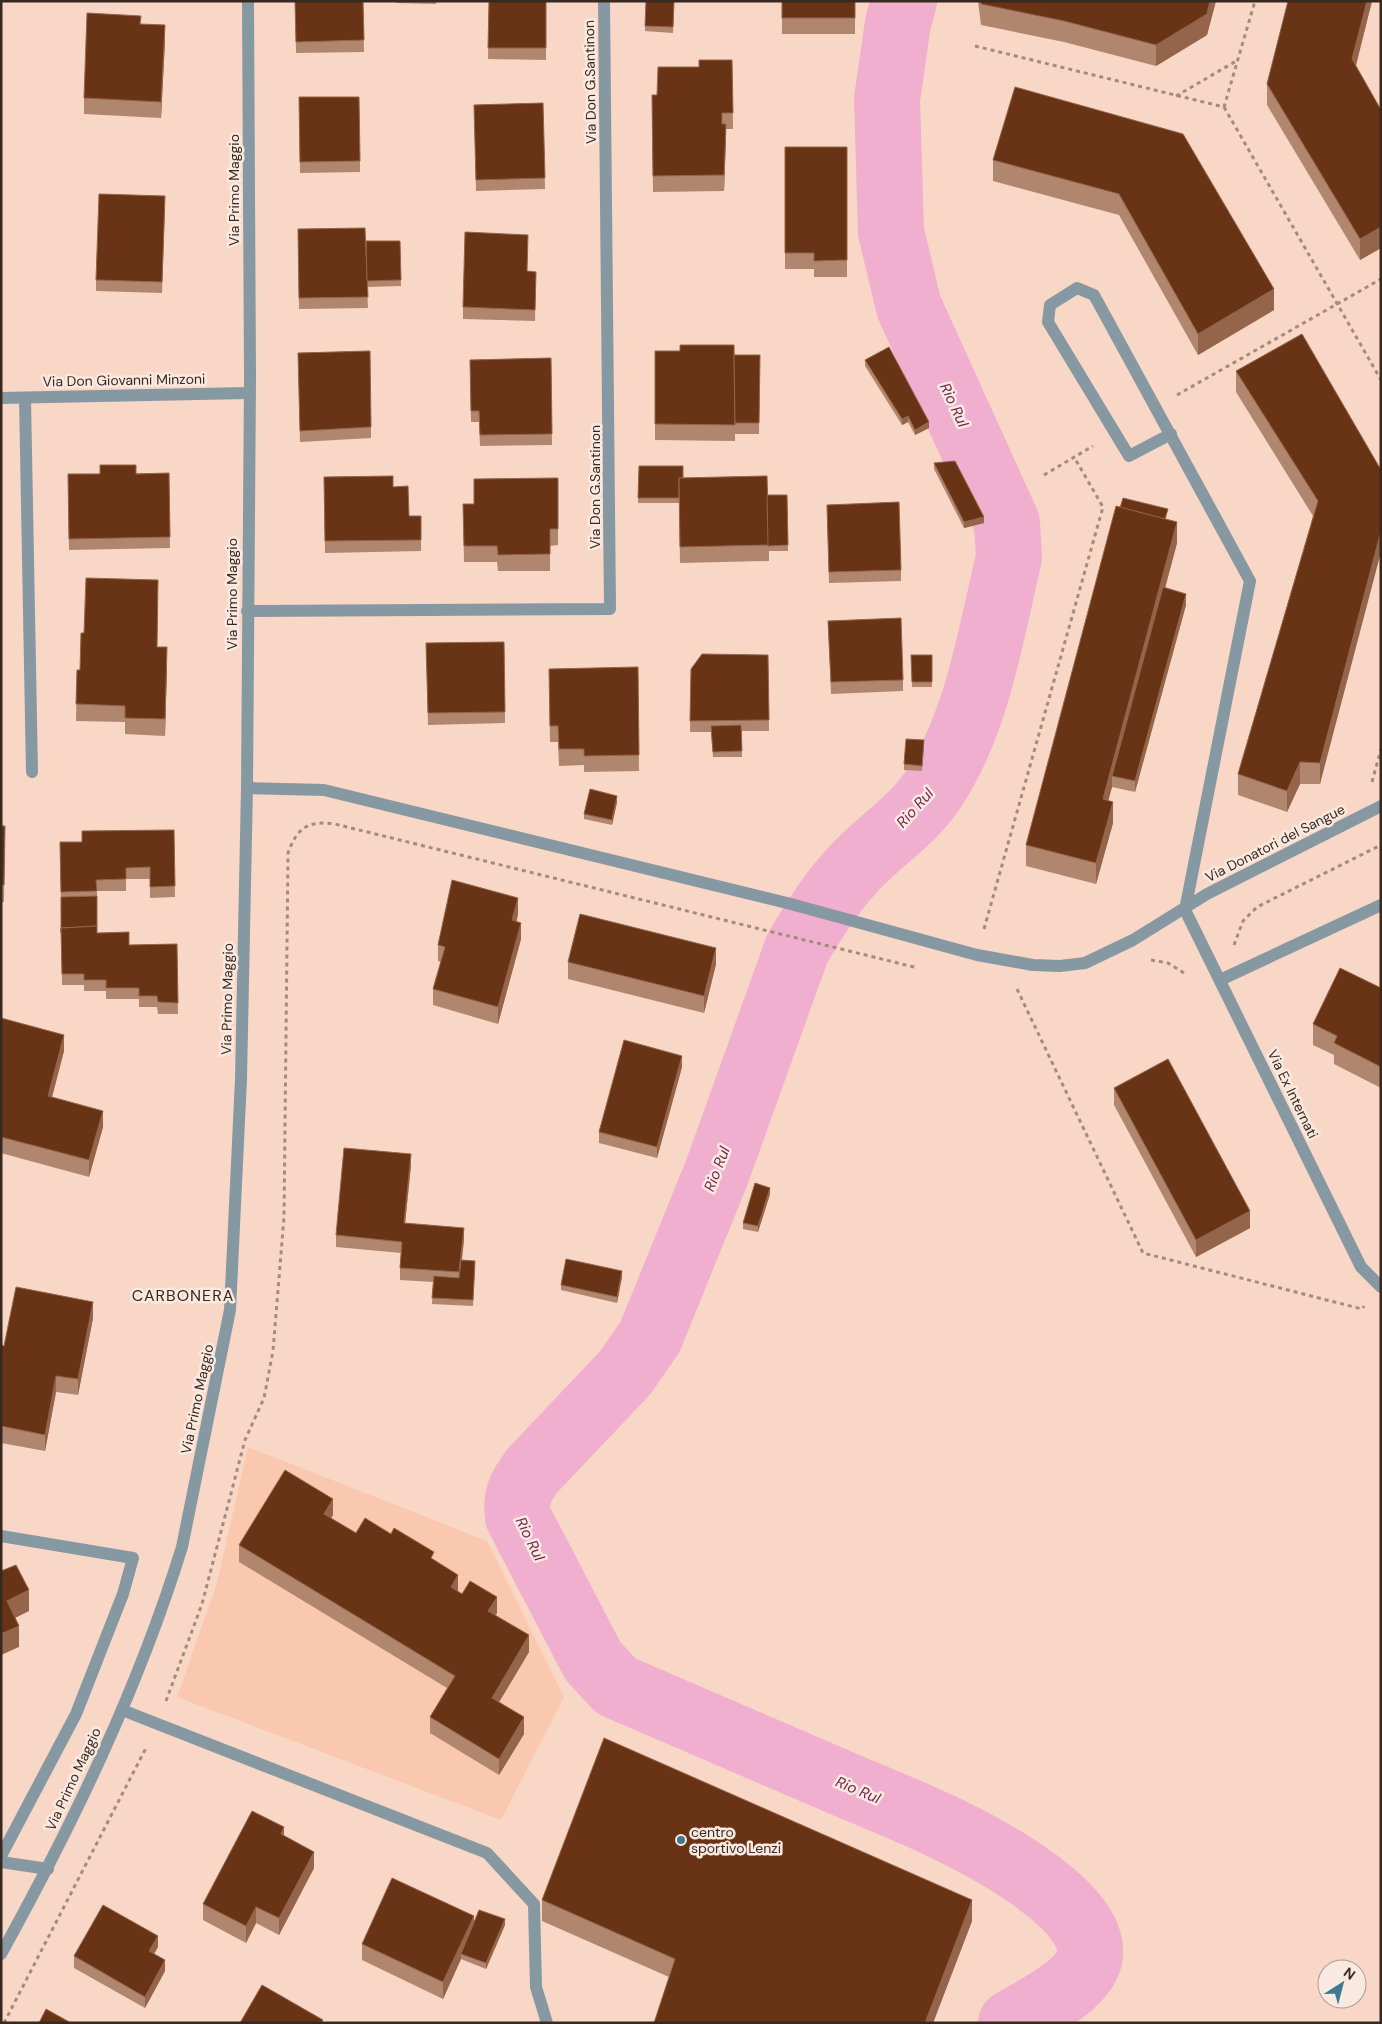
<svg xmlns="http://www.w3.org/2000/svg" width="1382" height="2024" viewBox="0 0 1382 2024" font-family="'DM Sans',sans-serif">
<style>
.built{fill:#f9c8ae}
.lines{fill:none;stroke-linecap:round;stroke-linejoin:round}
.river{stroke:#f0afce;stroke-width:66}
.path{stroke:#a58b7e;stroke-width:3;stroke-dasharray:4 4;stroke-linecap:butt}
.minor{stroke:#8698a1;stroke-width:12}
.wall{fill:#b0866e}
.shaded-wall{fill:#94654a}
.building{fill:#683415;stroke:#94654a}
.poi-dot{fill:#3f7892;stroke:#fae9e0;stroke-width:2}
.labels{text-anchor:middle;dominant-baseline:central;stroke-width:5;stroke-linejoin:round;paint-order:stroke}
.street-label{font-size:14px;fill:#382920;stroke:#fae9e0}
.poi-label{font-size:14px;fill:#382920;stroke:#fae9e0;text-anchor:start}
.water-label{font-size:15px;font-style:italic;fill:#702650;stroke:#fae9e0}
.quarter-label{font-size:16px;letter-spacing:1px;fill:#382920;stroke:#fae9e0}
</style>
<rect width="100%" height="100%" fill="#f9d7c6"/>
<!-- built -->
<polygon class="built" points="248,1447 487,1541 564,1697 501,1820 177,1697 217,1583"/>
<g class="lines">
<!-- river -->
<path class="river" d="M 904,1 L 898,23 L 887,99 L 891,232 L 909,307 L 1007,523 L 1009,557 C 991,634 977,725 932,791 C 910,824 874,844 849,874 C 829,896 812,923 797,949 L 717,1172 L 650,1337 L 625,1373 L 533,1470 C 521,1486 515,1496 518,1517 L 593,1661 L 616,1686 C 693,1719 769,1752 846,1785 C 906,1810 968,1835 1022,1871 C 1047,1888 1094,1922 1090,1956 C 1086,1985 1034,2009 1011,2023"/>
<!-- path -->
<g class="path">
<polyline points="975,46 1224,107 1255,1"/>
<polyline points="1176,96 1238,60"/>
<polyline points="1224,107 1381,380"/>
<polyline points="1177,395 1381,279"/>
<polyline points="1044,475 1093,446"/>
<polyline points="1372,782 1381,749"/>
<polyline points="984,929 1103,507 1074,457"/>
<polyline points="1234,945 1243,921 1257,907 1381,845"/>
<polyline points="1151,960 1168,963 1184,973 1186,971"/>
<polyline points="1017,989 1143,1253 1362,1309 1364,1306"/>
<path d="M 166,1701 L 202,1604 L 245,1440 L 264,1398 L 273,1351 L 284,1217 L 288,853 C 297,828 308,820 335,824 L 918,968"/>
<polyline points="4,2023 147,1746"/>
</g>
<!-- minor -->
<g class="minor">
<polyline points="1,398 248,393"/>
<polyline points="25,398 32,772"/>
<polyline points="1171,434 1129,456 1048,322 1050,305 1077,288 1094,295 1250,581 1185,910"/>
<polyline points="247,611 610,609 604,1"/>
<polyline points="247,788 324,790 791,904 977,955 1033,965 1060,966 1085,963 1133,940 1207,894 1381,806"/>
<polyline points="1185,910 1361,1267 1381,1287"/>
<polyline points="1220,980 1381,905"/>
<polyline points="1,1536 133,1558 123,1594 76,1714 1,1856"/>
<polyline points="122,1710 487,1853 534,1904 536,1987 547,2023"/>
<polyline points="1,1862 48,1869"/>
<path d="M 1,1954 C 73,1824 138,1689 182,1547 L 230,1310 L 241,1079 L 247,788 L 250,378 L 248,1"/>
</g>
</g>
<!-- wall -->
<g class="wall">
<polygon points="295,1 363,1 364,52 296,53"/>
<polygon points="396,1 436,1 436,4 396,3"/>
<polygon points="489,1 546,1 546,60 488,59"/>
<polygon points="674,1 673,33 645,31 645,26"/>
<rect x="782" y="1" width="73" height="33"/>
<polygon points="978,1 1216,1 1207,35 1156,66 1064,42 981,25"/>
<polygon points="1288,1 1372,1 1356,66 1381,110 1381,248 1360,260 1267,105 1267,84"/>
<polygon points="165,41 161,118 84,114 84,98"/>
<polygon points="732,60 733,129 726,129 724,191 653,192 652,95 657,95 699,67"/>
<polygon points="1015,87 1274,310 1198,355 1119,215 993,181 993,160"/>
<polygon points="299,97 360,161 360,172 300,173"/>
<polygon points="543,103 545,189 476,191 474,105"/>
<polygon points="785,147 847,147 847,277 814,277 814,269 785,269"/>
<polygon points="165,207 162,293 96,291 96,280"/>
<polygon points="298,229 366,246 400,241 401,286 367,287 368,308 299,309"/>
<polygon points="536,272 535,321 463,319 463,307"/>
<polygon points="370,351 371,438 300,442 298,353"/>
<polygon points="655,351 734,355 760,355 759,434 735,434 735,430 735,441 655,440"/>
<polygon points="551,358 552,445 480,446 479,422 471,422 470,360"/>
<polygon points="865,360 929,428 915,435 908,422 902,425 865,366"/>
<polygon points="1236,371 1381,470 1320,784 1300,784 1287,812 1238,795 1238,774 1313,516 1236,392"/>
<polygon points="934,463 984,523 964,528 934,469"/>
<polygon points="639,466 683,478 767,495 787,495 788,551 769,551 769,561 680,563 679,503 638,503"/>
<polygon points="169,473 170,548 69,550 68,474"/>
<polygon points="324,477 393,487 409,516 421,516 421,551 325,553"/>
<polygon points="558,478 558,545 550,546 550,571 498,571 497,562 464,562 463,504 474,504"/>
<polygon points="1168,515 1166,519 1177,543 1165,588 1186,605 1135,792 1112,787 1108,801 1113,823 1096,884 1026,866 1026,845"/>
<polygon points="827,516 901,570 901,581 829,583"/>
<polygon points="158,596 157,647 167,663 165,736 125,734 125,722 76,721 77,670 80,670 84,633"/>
<polygon points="828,621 903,680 903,691 831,694"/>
<polygon points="504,642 505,723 428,725 426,643"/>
<polygon points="768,655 769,731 742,731 742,757 713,757 711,732 690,732 691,669"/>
<polygon points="911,655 932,655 932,687 912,687"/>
<polygon points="638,667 639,771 584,772 584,765 559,766 558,742 550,742 549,685"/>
<polygon points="924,746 922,771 904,770 904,764"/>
<polygon points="617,802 612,825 584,819 584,814"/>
<polygon points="1,826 5,826 4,902 1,902"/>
<polygon points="174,830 175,897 150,898 150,879 126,879 126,891 97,891 97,933 129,945 177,944 178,1014 158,1014 157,1007 139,1007 139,999 106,999 106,991 84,991 84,985 62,985 60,842 82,842"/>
<polygon points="518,914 517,921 521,939 498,1024 433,1005 433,989 441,962 438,961 438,945"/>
<polygon points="568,962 716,964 704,1013 568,979"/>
<polygon points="1381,988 1381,1088 1334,1064 1334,1055 1313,1045 1313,1024"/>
<polygon points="1,1018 64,1051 52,1097 103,1127 89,1177 1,1153"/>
<polygon points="682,1067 657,1158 599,1143 599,1132"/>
<polygon points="1114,1088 1250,1228 1196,1257 1114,1105"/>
<polygon points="411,1165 405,1223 464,1239 462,1260 475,1267 473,1306 432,1304 433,1282 400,1280 400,1268 401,1253 336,1247 336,1235"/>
<polygon points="770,1194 758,1232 743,1229 743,1223"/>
<polygon points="622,1277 617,1303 561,1290 561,1285"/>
<polygon points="93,1318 78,1395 56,1392 45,1451 1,1443 1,1345 4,1346"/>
<polygon points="333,1515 331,1518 356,1533 434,1560 458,1591 458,1592 497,1613 495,1615 529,1652 499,1702 524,1734 499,1775 430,1733 430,1717 447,1688 239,1562 239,1545"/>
<polygon points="284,1836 314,1868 279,1935 256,1923 246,1943 203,1920 203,1904"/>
<polygon points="542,1900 972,1921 933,2023 654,2023 669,1977 542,1921"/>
<polygon points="474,1922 505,1925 486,1969 461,1959 443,1999 362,1960 362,1944"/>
<polygon points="158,1947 154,1954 165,1971 145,2008 74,1968 74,1956"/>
</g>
<!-- shaded-wall -->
<g class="shaded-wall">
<polygon points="1210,1 1216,1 1207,35 1156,66 1156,45"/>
<polygon points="1367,1 1372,1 1352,80 1352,59"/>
<polygon points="165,25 165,41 161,118 161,102"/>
<polygon points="726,124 726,140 724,191 724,175"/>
<polygon points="1381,227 1381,248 1360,260 1360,239"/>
<polygon points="1274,289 1274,310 1198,355 1198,334"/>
<polygon points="908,416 908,422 902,425 902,419"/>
<polygon points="929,422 929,428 915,435 915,430"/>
<polygon points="984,517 984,523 964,528 964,522"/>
<polygon points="1177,522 1177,543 1115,776 1112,776 1112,787 1103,820 1103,799"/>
<polygon points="1381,531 1381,552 1320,784 1320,763"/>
<polygon points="1186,594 1186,605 1135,792 1135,781"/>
<polygon points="167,647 167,663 165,736 165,719"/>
<polygon points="1300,762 1300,784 1287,812 1287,791"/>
<polygon points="617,796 617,802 612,825 612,820"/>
<polygon points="1113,802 1113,823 1096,884 1096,863"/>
<polygon points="518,898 518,914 512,937 512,920"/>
<polygon points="521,923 521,939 498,1024 498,1007"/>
<polygon points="716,948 716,964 704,1013 704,996"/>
<polygon points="64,1035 64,1051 48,1112 48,1096"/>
<polygon points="682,1056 682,1067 657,1158 657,1147"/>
<polygon points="103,1111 103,1127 89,1177 89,1160"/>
<polygon points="411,1154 411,1165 404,1234 404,1223"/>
<polygon points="770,1188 770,1194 758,1232 758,1226"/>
<polygon points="1250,1211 1250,1228 1196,1257 1196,1240"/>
<polygon points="464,1228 464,1239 459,1284 459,1272"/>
<polygon points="622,1271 622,1277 617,1303 617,1297"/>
<polygon points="93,1302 93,1318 78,1395 78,1379"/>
<polygon points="56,1376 56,1392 45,1451 45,1435"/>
<polygon points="333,1499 333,1515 324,1530 324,1514"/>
<polygon points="458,1575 458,1591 451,1604 451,1587"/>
<polygon points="29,1590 29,1611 7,1622 7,1601"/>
<polygon points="497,1597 497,1613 488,1627 488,1611"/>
<polygon points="19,1626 19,1647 1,1655 1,1634"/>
<polygon points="529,1635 529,1652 492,1714 492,1698"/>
<polygon points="524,1717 524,1734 499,1775 499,1759"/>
<polygon points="284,1827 284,1844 281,1834"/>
<polygon points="314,1852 314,1868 279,1935 279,1918"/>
<polygon points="972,1900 972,1921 933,2023 925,2023"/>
<polygon points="256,1907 256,1923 246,1943 246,1926"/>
<polygon points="474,1916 474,1933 461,1954 461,1959 443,1999 443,1982"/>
<polygon points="505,1919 505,1925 486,1969 486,1963"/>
<polygon points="158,1936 158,1947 149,1962 149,1951"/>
<polygon points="165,1960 165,1971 145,2008 145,1997"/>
</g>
<!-- building -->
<g class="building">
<polygon points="295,1 363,1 364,40 296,42"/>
<polygon points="489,1 546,1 546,48 488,48"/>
<polygon points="646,1 674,1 673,27 645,26"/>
<rect x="782" y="1" width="73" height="17"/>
<polygon points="981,1 1210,1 1207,14 1156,45 1064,21 981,4"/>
<polygon points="1288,1 1367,1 1352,59 1381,110 1381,227 1360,239 1267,84"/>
<polygon points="87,13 141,16 140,24 165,25 161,102 84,98"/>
<polygon points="699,60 732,60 733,113 722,113 722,124 726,124 724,175 653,176 652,95 657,95 658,67 699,67"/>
<polygon points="1015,87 1183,134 1274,289 1198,334 1119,194 993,160"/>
<polygon points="299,97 359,97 360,161 300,162"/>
<polygon points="543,103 545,178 476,180 474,105"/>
<polygon points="785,147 847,147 847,260 814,261 814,253 785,253"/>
<polygon points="99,194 165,196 162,282 96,280"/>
<polygon points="365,228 368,297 299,298 298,229"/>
<polygon points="465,232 528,235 527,271 536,272 535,310 463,307"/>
<polygon points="366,241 400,241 401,280 367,281"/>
<polygon points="1302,334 1381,470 1381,531 1320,763 1300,762 1287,791 1238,774 1318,501 1236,371"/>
<polygon points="680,345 734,345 735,425 655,424 655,351 680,351"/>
<polygon points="889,347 929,422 915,430 908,416 902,419 865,360"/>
<polygon points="370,351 371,427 300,431 298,353"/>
<polygon points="734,355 760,355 759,423 735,423"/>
<polygon points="551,358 552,434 480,435 479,411 471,411 470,360"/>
<polygon points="955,461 984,517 964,522 934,463"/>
<polygon points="100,465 136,465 136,474 169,473 170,537 69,539 68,474 100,474"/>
<polygon points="639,466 683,466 683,478 679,478 679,498 638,498"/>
<polygon points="393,476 393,487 408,486 409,516 421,516 421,540 325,541 324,477"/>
<polygon points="767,476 769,545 680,547 679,478"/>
<polygon points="558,478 558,529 550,529 550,554 498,555 497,546 464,546 463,504 474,504 474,479"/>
<polygon points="767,495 787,495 788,545 768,546"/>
<polygon points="1123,498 1168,509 1165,519 1120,508"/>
<polygon points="899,502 901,570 829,572 827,505"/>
<polygon points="1116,506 1177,522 1103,799 1113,802 1096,863 1026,845"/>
<polygon points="86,578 158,580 157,647 167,647 165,719 125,718 125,706 76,704 77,670 80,670 81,633 84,633"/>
<polygon points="1163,587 1186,594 1135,781 1112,776"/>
<polygon points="901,618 903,680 831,682 828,621"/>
<polygon points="504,642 505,712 428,713 426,643"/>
<polygon points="702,654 768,655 769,720 690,721 691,669"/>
<polygon points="911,655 932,655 932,682 912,682"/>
<polygon points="638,667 639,755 584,756 584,749 559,749 558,726 550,726 549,669"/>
<polygon points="741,725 742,751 713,752 711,726"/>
<polygon points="906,739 924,740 922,766 904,764"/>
<polygon points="590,789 617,796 612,820 584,814"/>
<polygon points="1,826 5,826 4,885 1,885"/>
<polygon points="174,830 175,886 150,887 150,867 126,868 126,879 96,880 97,891 61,892 60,842 82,842 82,831"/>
<polygon points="452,880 518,898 512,920 521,923 498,1007 433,989 445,947 438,945"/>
<polygon points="97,896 97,926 61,928 61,933 61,897"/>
<polygon points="580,914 716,948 704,996 568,962"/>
<polygon points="97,926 97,933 129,932 129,945 177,944 178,1003 158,1002 157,996 139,996 139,988 106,988 106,980 84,980 84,974 62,974 61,928"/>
<polygon points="1340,968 1381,988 1381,1067 1334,1043 1337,1036 1313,1024"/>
<polygon points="1,1018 64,1035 48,1096 103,1111 89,1160 1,1137"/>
<polygon points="624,1040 682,1056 657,1147 599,1132"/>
<polygon points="1168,1059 1250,1211 1196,1240 1114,1088"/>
<polygon points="344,1148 411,1154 404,1223 464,1228 459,1272 400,1268 402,1242 336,1235"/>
<polygon points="755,1183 770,1188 758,1226 743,1223"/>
<polygon points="566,1259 622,1271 617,1297 561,1285"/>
<polygon points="461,1260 475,1261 473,1300 432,1298 434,1276 459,1278"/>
<polygon points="16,1287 93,1302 78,1379 56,1376 45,1435 1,1426 1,1345 4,1346"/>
<polygon points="285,1470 333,1499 324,1514 356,1533 365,1518 391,1534 394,1528 434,1552 431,1558 458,1575 451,1587 462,1594 470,1581 497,1597 488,1611 529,1635 492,1698 524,1717 499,1759 430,1717 455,1676 239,1545"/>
<polygon points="16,1565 29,1590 7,1601 19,1626 1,1634 1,1571"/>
<polygon points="604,1738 972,1900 925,2023 654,2023 675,1959 542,1900"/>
<polygon points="252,1811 284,1827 281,1834 314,1852 279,1918 256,1907 246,1926 203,1904"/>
<polygon points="392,1878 474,1916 443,1982 362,1944"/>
<polygon points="103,1905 158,1936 149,1951 165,1960 145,1997 74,1956"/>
<polygon points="479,1910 505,1919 486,1963 461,1954"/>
<polygon points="262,1985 323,2020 321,2023 240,2023"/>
<polygon points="46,2009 71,2023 39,2023"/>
</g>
<!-- markers -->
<circle class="poi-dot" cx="681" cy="1840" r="5"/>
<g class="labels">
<!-- street labels -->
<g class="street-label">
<text transform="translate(590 82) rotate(-91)">Via Don G.Santinon</text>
<text transform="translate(234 190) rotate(-90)">Via Primo Maggio</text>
<text transform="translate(124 380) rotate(-1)">Via Don Giovanni Minzoni</text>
<text transform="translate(595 487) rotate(-90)">Via Don G.Santinon</text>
<text transform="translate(232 594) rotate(-90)">Via Primo Maggio</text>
<text transform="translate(1275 843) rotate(-27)">Via Donatori del Sangue</text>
<text transform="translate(227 999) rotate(-89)">Via Primo Maggio</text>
<text transform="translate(1293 1094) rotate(64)">Via Ex Internati</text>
<text transform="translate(197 1399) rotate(-78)">Via Primo Maggio</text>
<text transform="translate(73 1779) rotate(-65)">Via Primo Maggio</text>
</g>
<!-- poi labels -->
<g class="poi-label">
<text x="691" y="1832">centro<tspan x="691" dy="16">sportivo Lenzi</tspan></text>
</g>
<!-- water labels -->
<g class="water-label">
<text transform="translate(954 405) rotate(65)">Rio Rul</text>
<text transform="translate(915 808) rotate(-48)">Rio Rul</text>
<text transform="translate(717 1169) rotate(-69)">Rio Rul</text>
<text transform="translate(530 1539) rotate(64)">Rio Rul</text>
<text transform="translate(858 1790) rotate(23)">Rio Rul</text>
</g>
<!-- quarter labels -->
<g class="quarter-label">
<text x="183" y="1295">CARBONERA</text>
</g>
</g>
<!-- border -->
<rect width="1382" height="2024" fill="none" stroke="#382920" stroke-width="5"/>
<!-- north arrow -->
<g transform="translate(1342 1984) rotate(36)"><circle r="24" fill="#fae9e0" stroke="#ac9c93"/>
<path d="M0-4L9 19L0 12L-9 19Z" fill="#3f7892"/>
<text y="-8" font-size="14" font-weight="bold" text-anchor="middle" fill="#382920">N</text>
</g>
</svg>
